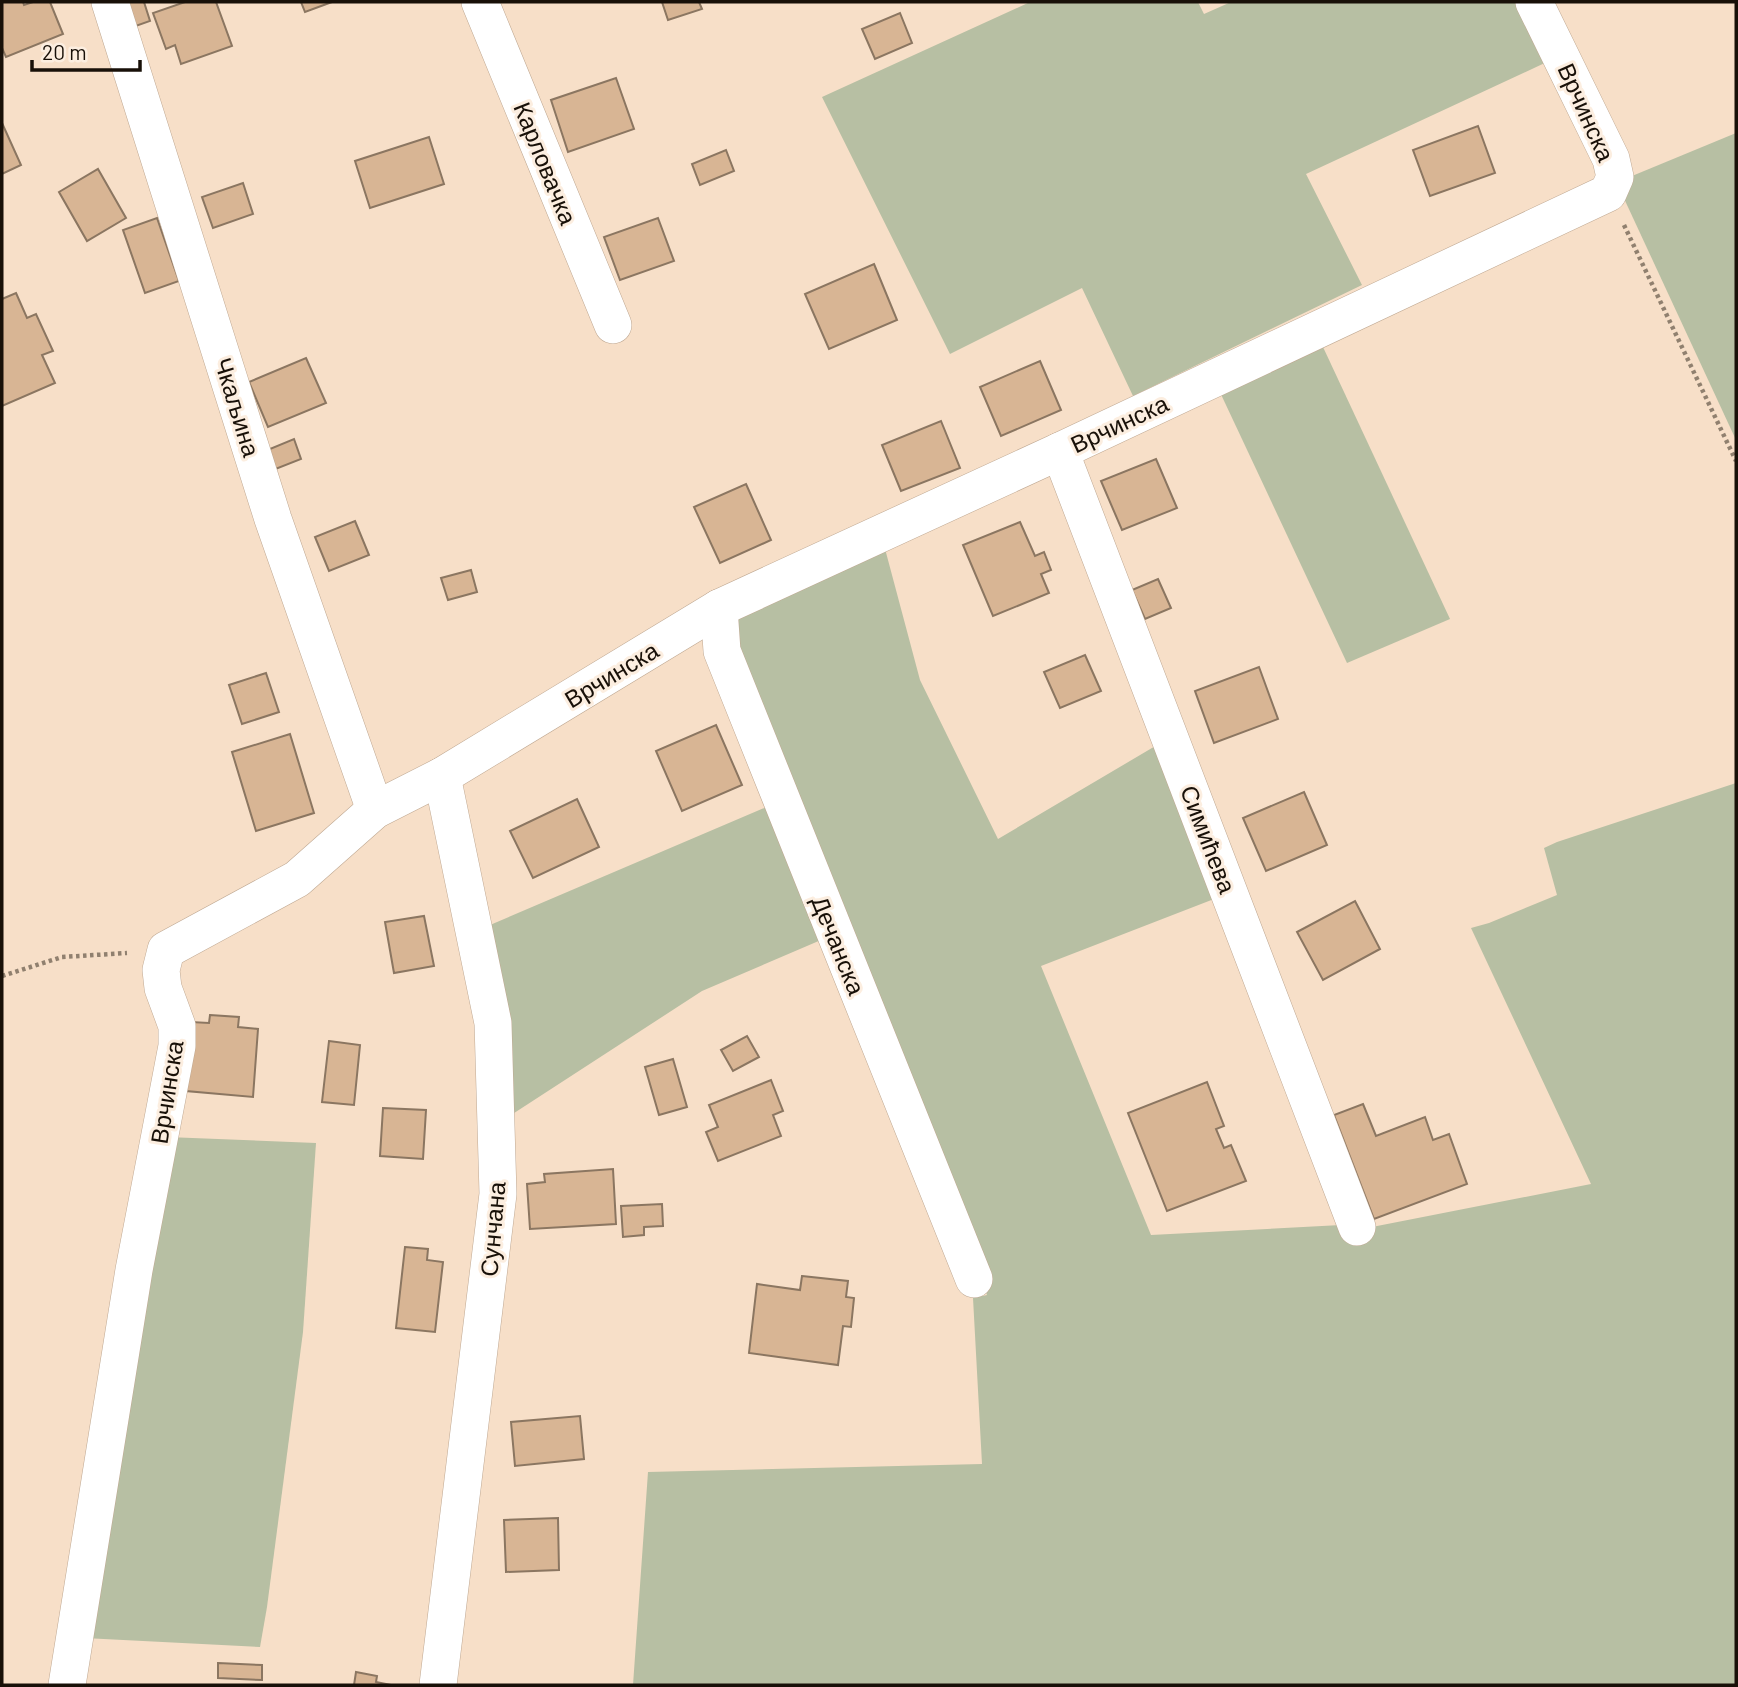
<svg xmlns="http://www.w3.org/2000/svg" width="1738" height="1687" viewBox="0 0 1738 1687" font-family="Barlow,sans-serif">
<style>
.green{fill:#b7bfa3}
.building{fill:#d8b594;stroke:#8b7661;stroke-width:2}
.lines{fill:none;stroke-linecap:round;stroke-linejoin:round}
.street-casing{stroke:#bfa892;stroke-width:38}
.path{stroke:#90806f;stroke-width:4.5;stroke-dasharray:3.5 3.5;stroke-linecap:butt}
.street{stroke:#fff;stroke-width:37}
.labels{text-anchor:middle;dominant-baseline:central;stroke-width:6;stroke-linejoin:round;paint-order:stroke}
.street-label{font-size:24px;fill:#181008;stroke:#fceee0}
</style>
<rect width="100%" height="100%" fill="#f7dfc8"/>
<!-- green -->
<g class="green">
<polygon points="1030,2 1198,2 1204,14 1231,2 1515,2 1549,61 1306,174 1362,285 1133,396 1082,288 950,354 822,97"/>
<polygon points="1736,133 1736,440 1621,192 1632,176"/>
<polygon points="1323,347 1450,619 1347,663 1218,388"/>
<polygon points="884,545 920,680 998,839 1157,745 1214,899 1041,966 1151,1235 1341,1225 1372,1227 1591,1184 1471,928 1489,923 1557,895 1544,848 1557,842 1736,783 1736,1685 633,1685 648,1472 982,1464 973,1298 987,1295 918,1109 770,752 729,613"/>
<polygon points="776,803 828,937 702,991 505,1119 483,928"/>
<polygon points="167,1137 316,1143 303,1332 267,1607 260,1647 84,1638"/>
</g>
<!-- building -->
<g class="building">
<polygon points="2,2 23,2 24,5 33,2 50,2 63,34 6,57 2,48"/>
<polygon points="121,2 144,2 150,21 130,28"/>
<polygon points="185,2 216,2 232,46 181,64 175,45 166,49 153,13"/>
<polygon points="301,2 332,2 305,12"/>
<polygon points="662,2 699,2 702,9 668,20"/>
<polygon points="900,13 912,43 875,59 862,29"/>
<polygon points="616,78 634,129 568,152 551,100"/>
<polygon points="2,123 21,165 2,174"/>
<polygon points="1478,126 1495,173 1430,196 1413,150"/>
<polygon points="429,137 444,184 370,208 355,161"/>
<polygon points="726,150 734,171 700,185 692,164"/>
<polygon points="98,169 126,218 87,241 59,192"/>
<polygon points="243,183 253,214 213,228 202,197"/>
<polygon points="157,218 179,281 145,293 123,230"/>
<polygon points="658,218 674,261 620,280 604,237"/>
<polygon points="874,264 897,320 829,349 805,294"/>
<polygon points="16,293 27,318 36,314 53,351 42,355 55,383 2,406 2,299"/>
<polygon points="306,358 326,403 268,427 249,382"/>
<polygon points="1040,361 1061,410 1001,436 980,387"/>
<polygon points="941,421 960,468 901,491 882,445"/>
<polygon points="294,439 301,459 273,470 265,451"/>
<polygon points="1156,459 1177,508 1122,530 1101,481"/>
<polygon points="746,484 771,540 720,563 694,507"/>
<polygon points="355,521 369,555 329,571 315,537"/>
<polygon points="1020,522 1035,556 1044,552 1051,570 1041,574 1049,593 993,616 963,545"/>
<polygon points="471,570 477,592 448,600 441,578"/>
<polygon points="1158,579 1171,608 1145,619 1132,590"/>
<polygon points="1085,655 1101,691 1060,708 1044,672"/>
<polygon points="1259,667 1278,719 1214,743 1195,691"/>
<polygon points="266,673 279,712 242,724 229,685"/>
<polygon points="716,725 742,785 682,811 656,751"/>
<polygon points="290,734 314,813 256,831 232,752"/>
<polygon points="1304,792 1327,845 1266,871 1243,818"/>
<polygon points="577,799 599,847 533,878 510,831"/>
<polygon points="1355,901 1380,949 1323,980 1297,932"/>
<polygon points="424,916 434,966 394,973 385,922"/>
<polygon points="210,1015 239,1017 238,1027 258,1029 253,1097 186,1091 191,1022 209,1023"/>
<polygon points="747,1036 759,1057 733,1071 721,1050"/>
<polygon points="329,1041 360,1045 354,1105 322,1102"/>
<polygon points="673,1059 687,1107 659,1115 645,1067"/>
<polygon points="771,1080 783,1111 773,1115 781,1136 718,1161 706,1132 718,1127 709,1105"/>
<polygon points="1207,1082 1224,1126 1216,1129 1224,1148 1231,1145 1246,1181 1167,1211 1128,1113"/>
<polygon points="1363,1104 1376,1136 1425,1117 1433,1140 1449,1134 1467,1184 1374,1219 1334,1115"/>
<polygon points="383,1108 426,1110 423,1159 380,1156"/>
<polygon points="613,1169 616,1224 530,1229 527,1184 545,1182 544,1174"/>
<polygon points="662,1204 663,1226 644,1227 644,1235 623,1237 621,1206"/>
<polygon points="405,1247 428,1249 427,1260 443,1262 435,1332 396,1328"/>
<polygon points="802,1276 848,1281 846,1297 854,1298 851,1327 843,1326 838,1365 749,1353 757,1284 800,1290"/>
<polygon points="580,1416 584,1459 515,1466 511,1422"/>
<polygon points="558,1518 559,1570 506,1572 504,1520"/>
<polygon points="218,1663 262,1665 262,1680 218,1678"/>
<polygon points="356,1672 377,1676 376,1682 391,1685 354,1685"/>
</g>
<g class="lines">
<!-- street casing -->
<g class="street-casing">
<g id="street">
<polyline points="110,2 273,519 375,810"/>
<polyline points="480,2 613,325"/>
<polyline points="1060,451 1357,1227"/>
<polyline points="719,608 722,651 974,1279"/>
<polyline points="67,1685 134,1270 177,1046 177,1026 163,988 161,970 166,950 297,879 375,810 442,776 719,608 1060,451 1608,193 1615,177 1611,159 1534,2"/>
<polyline points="438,1685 498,1194 493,1023 442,776"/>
</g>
</g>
<!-- path -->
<g class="path">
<polyline points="1624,225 1736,461"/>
<polyline points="2,976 62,957 127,953"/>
</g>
<!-- street -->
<use href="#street" class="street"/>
</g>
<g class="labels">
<!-- street labels -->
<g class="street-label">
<text transform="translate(1587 112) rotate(66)">Врчинска</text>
<text transform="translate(546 163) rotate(68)">Карловачка</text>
<text transform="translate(238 407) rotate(73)">Чкаљина</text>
<text transform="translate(1119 423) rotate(-25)">Врчинска</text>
<text transform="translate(611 674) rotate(-31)">Врчинска</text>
<text transform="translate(1209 839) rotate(69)">Симићева</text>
<text transform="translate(839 945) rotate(68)">Дечанска</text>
<text transform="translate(166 1092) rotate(-81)">Врчинска</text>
<text transform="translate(492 1229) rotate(-85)">Сунчана</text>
</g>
</g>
<!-- border -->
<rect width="1738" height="1687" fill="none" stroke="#181008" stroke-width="7"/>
<!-- scale -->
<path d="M32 60v10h108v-10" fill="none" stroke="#181008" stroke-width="3.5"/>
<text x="42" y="60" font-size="21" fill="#181008" stroke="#fceee0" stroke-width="5" paint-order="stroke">20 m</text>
</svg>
